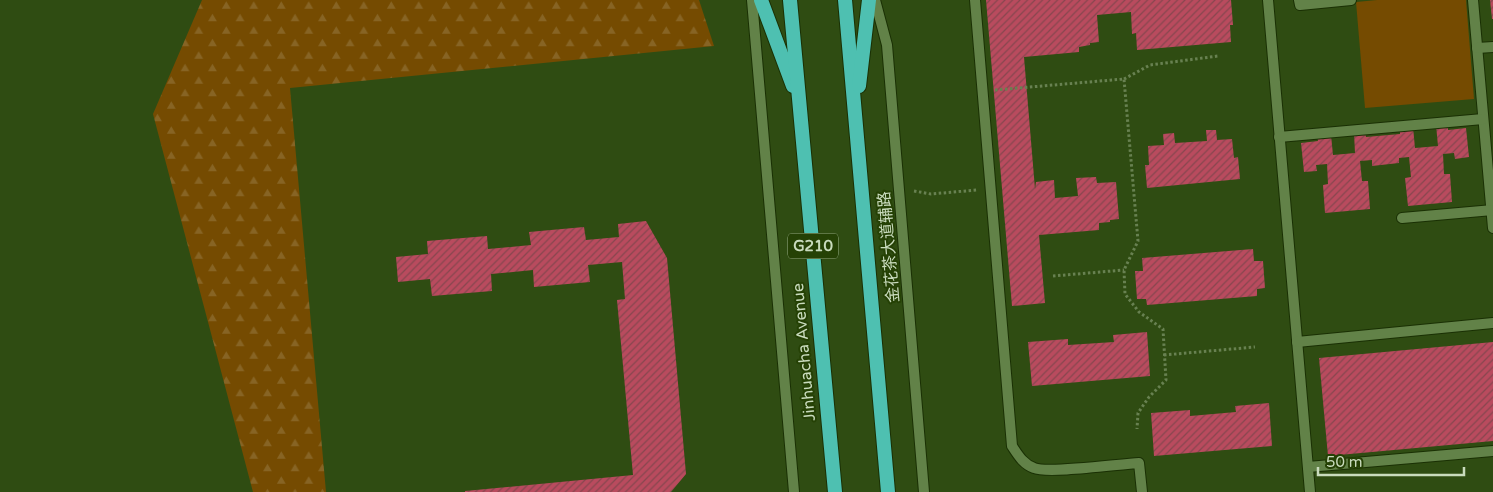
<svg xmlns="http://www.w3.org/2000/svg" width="1493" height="492" viewBox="0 0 1493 492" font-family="'Varela Round','Noto Sans SC',sans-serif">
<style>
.green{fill:#754b01}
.forest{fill:url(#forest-firs)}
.building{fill:url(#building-hatch)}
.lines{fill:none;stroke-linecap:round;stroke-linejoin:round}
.service-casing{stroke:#1a3004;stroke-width:12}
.tertiary-casing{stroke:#1a3004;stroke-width:12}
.trunk-casing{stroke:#1a3004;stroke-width:16}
.path{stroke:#688151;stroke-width:3;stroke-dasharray:2.5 2.5;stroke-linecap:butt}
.service{stroke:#628248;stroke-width:10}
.tertiary{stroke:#628248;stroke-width:10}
.trunk{stroke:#4ec0b1;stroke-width:14}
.labels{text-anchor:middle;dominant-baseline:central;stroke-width:4;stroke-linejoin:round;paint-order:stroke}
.shield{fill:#254105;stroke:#98ad86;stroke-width:1}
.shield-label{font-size:15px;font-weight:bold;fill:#c9dbbd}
.street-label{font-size:16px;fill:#c9dbbd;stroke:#254105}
</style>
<defs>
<pattern id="forest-firs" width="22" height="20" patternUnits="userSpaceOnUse" patternTransform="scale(1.25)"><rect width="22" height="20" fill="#754b01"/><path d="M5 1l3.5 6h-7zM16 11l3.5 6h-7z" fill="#876424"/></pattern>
<pattern id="building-hatch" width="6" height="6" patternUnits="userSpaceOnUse" patternTransform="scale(1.25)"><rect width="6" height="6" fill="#b94b5e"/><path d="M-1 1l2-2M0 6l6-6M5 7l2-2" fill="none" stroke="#87474f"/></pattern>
</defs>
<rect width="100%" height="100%" fill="#2f4c12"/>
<!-- green -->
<polygon class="green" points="1377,0 1466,0 1474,99 1365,108 1356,2"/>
<!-- forest -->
<polygon class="forest" points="202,0 699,0 714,46 290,88 326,492 253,492 153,114"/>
<!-- building -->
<g class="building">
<polygon points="986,0 1231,0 1233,25 1230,25 1231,42 1137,50 1136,33 1132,34 1131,12 1097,15 1099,42 1090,43 1090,45 1079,47 1079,52 1024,57 1035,189 1036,182 1054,180 1055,198 1078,196 1076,178 1096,177 1097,183 1116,182 1119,219 1110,220 1110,222 1099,223 1099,230 1039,235 1045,303 1012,306"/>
<polygon points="1490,0 1493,0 1493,19 1492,19"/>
<polygon points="1448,124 1448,130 1466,128 1469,157 1455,159 1454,153 1443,154 1444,174 1450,174 1452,202 1408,206 1405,178 1411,177 1409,157 1399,158 1399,163 1372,166 1372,160 1360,161 1362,181 1368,181 1370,209 1325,213 1323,185 1328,184 1327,164 1316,165 1317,171 1304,172 1301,143 1318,141 1317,136 1331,135 1333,155 1355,153 1354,133 1365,132 1366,137 1400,134 1400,129 1413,127 1415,148 1438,146 1436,125"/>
<polygon points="1206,130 1216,130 1217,140 1232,139 1234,158 1238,157 1240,179 1147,188 1145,165 1149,165 1148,146 1164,145 1163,134 1174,133 1175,143 1207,141"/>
<polygon points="646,221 667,258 686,474 671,492 465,492 465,491 633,475 617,300 625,299 622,262 588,265 590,282 534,287 533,270 491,274 492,291 432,296 430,279 398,282 396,257 428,254 427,241 487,236 488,249 531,245 529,232 584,227 586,240 619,237 618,224"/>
<polygon points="1253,249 1254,261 1263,261 1265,288 1257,289 1257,296 1147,305 1146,299 1137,299 1135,271 1143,271 1142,258"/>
<polygon points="1147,332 1150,376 1032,386 1028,342 1068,339 1068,345 1114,342 1113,335"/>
<polygon points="1493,342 1493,441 1328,456 1319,358"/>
<polygon points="1269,403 1272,446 1154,456 1151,413 1190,410 1190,416 1236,412 1235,406"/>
</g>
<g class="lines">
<!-- service casing -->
<g class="service-casing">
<g id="service">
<path d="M 975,0 L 1012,446 C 1018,455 1023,464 1034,468 C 1048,474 1119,464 1139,463 L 1142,492"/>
<polyline points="1268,0 1310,492"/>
<polyline points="1299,0 1300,5 1351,0"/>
<polyline points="1473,0 1493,228"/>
<polyline points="1477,48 1493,47"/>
<polyline points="1279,137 1483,119"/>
<polyline points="1402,218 1493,210"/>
<polyline points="1297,342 1493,323"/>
<polyline points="1308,467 1493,451"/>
</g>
</g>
<!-- tertiary casing -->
<g class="tertiary-casing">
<g id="tertiary">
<polyline points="752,0 794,492"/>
<polyline points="875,0 887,45 924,492"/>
</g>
</g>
<!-- trunk casing -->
<g class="trunk-casing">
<g id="trunk">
<polyline points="761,0 793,86"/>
<polyline points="790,0 835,492"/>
<polyline points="845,0 888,492"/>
<polyline points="859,86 869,0"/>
</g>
</g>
<!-- path -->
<g class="path">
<polyline points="1124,79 1150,65 1218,56"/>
<polyline points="995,90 1124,79 1138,241 1124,270 1125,294 1139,312 1163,329 1166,380 1149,397 1138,413 1137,429"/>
<polyline points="914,191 931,194 977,190"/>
<polyline points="1053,276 1124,270"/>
<polyline points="1164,355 1255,347"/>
</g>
<!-- service -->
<use href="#service" class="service"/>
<!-- tertiary -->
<use href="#tertiary" class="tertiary"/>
<!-- trunk -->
<use href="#trunk" class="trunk"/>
</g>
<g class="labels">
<!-- shield labels -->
<rect class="shield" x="788" y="233.5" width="50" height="25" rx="4"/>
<g class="shield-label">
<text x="813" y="246">G210</text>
</g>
<!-- street labels -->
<g class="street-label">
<text transform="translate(889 247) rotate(-95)">金花茶大道辅路</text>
<text transform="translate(804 352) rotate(-95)">Jinhuacha Avenue</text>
</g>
</g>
<!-- scale -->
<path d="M1318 467v8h146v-8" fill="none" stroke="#c9dbbd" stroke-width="2.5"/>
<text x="1326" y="467" font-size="15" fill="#c9dbbd" stroke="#254105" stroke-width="4" paint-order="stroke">50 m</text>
</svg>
